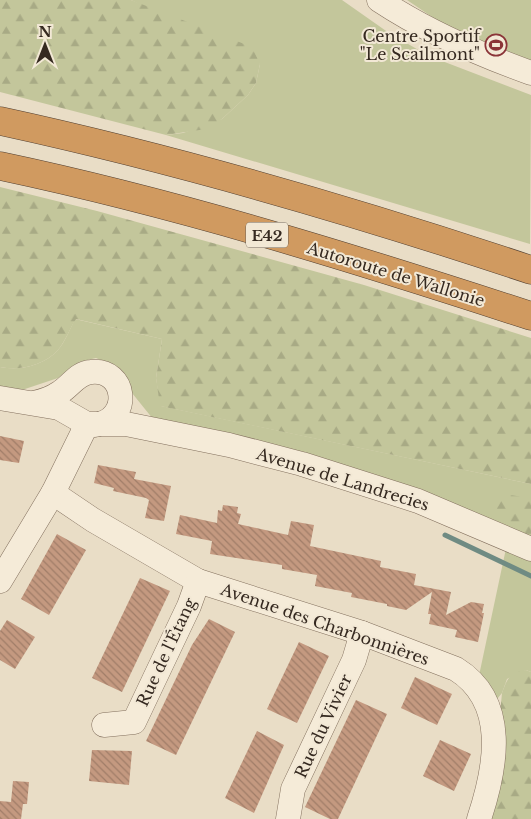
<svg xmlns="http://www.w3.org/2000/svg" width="531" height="819" viewBox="0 0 531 819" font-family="'Libre Baskerville',serif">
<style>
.grass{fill:#c3c69b}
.forest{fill:url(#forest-firs)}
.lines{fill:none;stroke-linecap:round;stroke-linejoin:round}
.stream{stroke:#6f8b83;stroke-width:5}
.building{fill:url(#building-back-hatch)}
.minor-casing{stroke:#83705e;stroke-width:25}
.highway-casing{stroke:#513f31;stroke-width:29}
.minor{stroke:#f5ebd8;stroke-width:24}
.highway{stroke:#d09a60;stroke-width:28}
.labels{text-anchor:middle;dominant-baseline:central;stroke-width:4;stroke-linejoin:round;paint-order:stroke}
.shield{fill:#f2e8d5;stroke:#6e6256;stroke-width:1}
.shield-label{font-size:15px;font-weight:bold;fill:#352920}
.poi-label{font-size:16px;fill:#352920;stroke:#f2e8d5;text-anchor:end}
.street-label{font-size:16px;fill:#352920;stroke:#f2e8d5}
</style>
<defs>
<pattern id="forest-firs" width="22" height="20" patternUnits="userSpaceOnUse" patternTransform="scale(1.25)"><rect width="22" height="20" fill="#c3c69b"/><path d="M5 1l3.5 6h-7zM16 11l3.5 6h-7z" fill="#a8aa85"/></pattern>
<pattern id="building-back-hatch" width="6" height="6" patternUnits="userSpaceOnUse" patternTransform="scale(1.25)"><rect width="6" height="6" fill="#c49980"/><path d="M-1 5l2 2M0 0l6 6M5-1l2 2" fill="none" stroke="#a07d68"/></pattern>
</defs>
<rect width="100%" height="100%" fill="#e9ddc6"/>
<!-- grass -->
<g class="grass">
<polygon points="131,0 342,0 389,33 429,56 531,95 530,244 166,135 183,133 222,119 248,95 256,83 260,64"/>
<polygon points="407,0 531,0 531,73 438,21"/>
<path d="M 75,319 L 162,339 L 156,378 L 161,406 L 531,484 L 531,538 L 153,419 L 132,393 L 120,369 L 96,358 L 79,362 L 58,378 L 16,392 L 0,388 L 0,367 C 20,371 43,366 58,350 C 65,342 70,329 75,319 Z"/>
<polygon points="508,539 531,549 531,672 526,670 507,679 502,693 488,710 477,685"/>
</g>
<!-- forest -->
<g class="forest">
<polygon points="0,0 131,0 252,47 260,64 256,83 248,95 222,119 206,129 166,135 0,92"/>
<path d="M 0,187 L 97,211 L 364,285 L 531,338 L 531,484 L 160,406 L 156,378 L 162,339 L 76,319 C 70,328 65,342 58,350 C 43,366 20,371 0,367 Z"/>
<polygon points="502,494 531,498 531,536 493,519 487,506 489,498"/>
<path d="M 526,670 L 531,672 L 531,819 L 490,819 L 502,693 C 507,679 510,672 526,670 Z"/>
</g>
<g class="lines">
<!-- stream -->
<polyline class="stream" points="445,535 531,576"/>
</g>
<!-- building -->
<g class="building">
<polygon points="0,436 24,441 19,463 0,460"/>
<polygon points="98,465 136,472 134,479 171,486 164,521 145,518 149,500 146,498 113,491 114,488 94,483"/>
<polygon points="223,505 238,507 237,513 241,514 238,524 288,535 291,521 314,525 310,546 381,561 380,567 416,574 414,585 451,592 446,615 471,602 484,604 482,613 484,613 478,642 455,637 457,630 429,624 431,614 428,614 432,592 406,610 387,606 387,604 351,597 352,593 315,586 317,575 282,569 282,565 210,554 212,541 176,534 180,515 217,523 218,510 222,511"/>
<polygon points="57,534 86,550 49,615 21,599"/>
<polygon points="140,578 170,591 122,692 92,678"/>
<polygon points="209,619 235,632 176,755 146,741 192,645"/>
<polygon points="7,620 35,637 15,669 0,660 0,631"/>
<polygon points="299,642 329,656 297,723 267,709"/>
<polygon points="415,677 452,694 437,725 401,708"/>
<polygon points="356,700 387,714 338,819 330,819 305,807"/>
<polygon points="257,731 284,745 254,813 225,798"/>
<polygon points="440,740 471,754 454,791 423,776"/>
<polygon points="92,750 132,751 129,785 89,781"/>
<polygon points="13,781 29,782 27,804 23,804 21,819 0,819 0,801 11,802"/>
</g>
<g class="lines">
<!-- minor casing -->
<g class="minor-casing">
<g id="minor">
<path d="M 379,0 C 426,31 478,54 531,73"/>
<polyline points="0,398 59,408 87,424 126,424 229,445 302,464 418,501 531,549"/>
<path d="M 34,403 C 43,401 52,398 59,393 C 71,386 77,373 91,372 C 126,368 133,419 95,425"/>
<path d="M 53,493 L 93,520 L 198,581 L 362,633 L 456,669 C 509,702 496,768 479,819"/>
<polyline points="0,581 53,493 87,424"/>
<polyline points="104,725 134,722 189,606 198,581"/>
<polyline points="288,819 293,789 354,660 362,633"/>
</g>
</g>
<!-- highway casing -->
<g class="highway-casing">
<g id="highway">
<path d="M 0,121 C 180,160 357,212 531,270"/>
<path d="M 0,166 C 180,204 356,259 531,316"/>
</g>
</g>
<!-- minor -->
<use href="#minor" class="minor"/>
<!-- highway -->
<use href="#highway" class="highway"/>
</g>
<!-- icons -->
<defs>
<g id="stadium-ring" transform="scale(1.125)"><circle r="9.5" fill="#f2e8d5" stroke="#8b3438" stroke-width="1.5"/><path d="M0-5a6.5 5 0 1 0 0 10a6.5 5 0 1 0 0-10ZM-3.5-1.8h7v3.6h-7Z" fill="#8b3438"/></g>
</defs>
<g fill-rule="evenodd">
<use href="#stadium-ring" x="496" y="45"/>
</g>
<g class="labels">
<!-- shield labels -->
<rect class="shield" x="246" y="222.5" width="42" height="25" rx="4"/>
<g class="shield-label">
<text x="267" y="235">E42</text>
</g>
<!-- poi labels -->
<g class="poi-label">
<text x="480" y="36">Centre Sportif<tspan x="480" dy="18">"Le Scailmont"</tspan></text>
</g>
<!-- street labels -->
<g class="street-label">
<text transform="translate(396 274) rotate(17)">Autoroute de Wallonie</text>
<text transform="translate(343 479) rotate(17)">Avenue de Landrecies</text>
<text transform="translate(325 624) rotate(19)">Avenue des Charbonnières</text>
<text transform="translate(166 652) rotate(-65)">Rue de l'Étang</text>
<text transform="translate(323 726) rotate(-65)">Rue du Vivier</text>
</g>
</g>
<!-- north arrow -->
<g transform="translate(45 45)" stroke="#f2e8d5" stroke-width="4" paint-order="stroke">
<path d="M0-4L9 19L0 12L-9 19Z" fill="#352920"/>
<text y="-8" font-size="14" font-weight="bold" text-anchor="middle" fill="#352920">N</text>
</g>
</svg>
